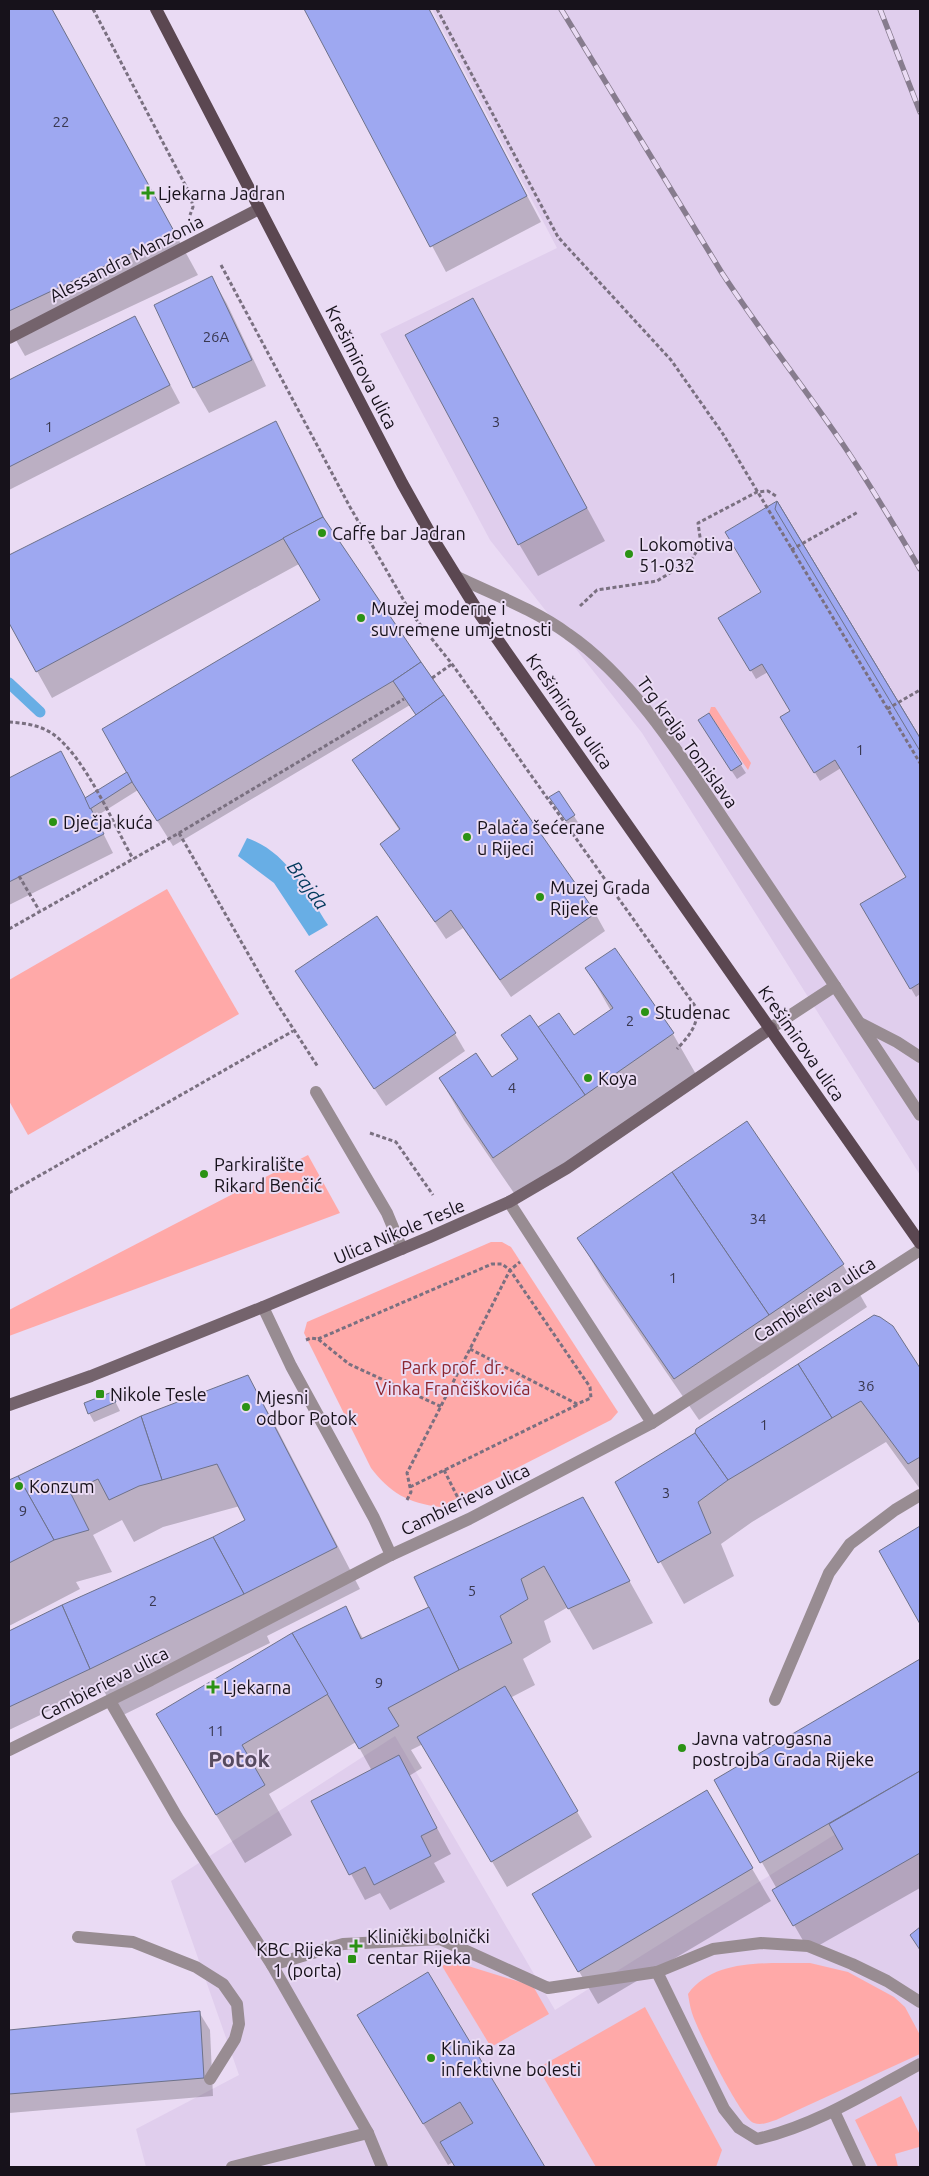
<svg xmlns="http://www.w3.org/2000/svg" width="929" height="2176" viewBox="0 0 929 2176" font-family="Ubuntu,sans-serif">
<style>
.built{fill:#e0ceed}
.green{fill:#ffa9a8}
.water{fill:#68aee5}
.shadow{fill:#0003}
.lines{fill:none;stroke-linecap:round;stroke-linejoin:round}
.stream{stroke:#68aee5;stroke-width:11}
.building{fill:#9ea8f1;stroke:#6e728a}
.path{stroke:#7a7080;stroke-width:3;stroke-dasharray:4 2.5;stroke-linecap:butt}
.lane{stroke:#988c92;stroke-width:12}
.street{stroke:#988c92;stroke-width:12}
.secondary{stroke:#74636c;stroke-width:12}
.primary{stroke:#5b4751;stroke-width:12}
.rail-casing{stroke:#877c8e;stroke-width:5.5}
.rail{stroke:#eadbf4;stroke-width:4;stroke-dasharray:11;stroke-linecap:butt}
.poi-dot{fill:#2b9214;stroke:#eadbf4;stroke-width:2}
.labels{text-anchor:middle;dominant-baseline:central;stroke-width:4;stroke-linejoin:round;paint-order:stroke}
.number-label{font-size:15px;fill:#393850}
.poi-label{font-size:18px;fill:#17121b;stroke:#eadbf4;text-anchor:start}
.street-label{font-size:18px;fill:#17121b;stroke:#eadbf4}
.park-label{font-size:18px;fill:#8b252f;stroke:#eadbf4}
.water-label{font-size:19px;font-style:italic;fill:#00385b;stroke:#eadbf4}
.district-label{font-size:22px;font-weight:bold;fill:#564a5f;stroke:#eadbf4}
</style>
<rect width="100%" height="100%" fill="#eadbf4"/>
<!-- built -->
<g class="built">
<polygon points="432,9 920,9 920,1175 642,733 490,540 380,334 557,248"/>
<polygon points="395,1736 555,2010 920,1781 920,2167 146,2167 136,2129 239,2075 171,1881"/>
</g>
<!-- green -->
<g class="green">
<polygon points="711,707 715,707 751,763 748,770 709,713"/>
<polygon points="167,889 239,1014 28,1135 9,1101 9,980"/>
<polygon points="308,1155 340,1213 9,1336 9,1310"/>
<path d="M 491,1242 L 502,1242 L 511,1247 L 618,1412 L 611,1420 L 440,1507 C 408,1503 390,1493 371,1468 L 304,1333 L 307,1322 Z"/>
<polygon points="452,1961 533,1986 549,2014 491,2047 442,1966"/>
<path d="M 810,1963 L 848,1972 L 894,1997 L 905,2007 L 920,2035 L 920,2054 L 776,2120 C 769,2122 761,2126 754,2123 C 741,2119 697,2029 692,2013 C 690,2007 689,2000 688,1994 C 715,1957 770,1964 810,1963 Z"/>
<polygon points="645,2007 722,2150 716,2167 596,2167 538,2068"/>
<polygon points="901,2096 920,2135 920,2149 919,2147 895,2154 898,2167 878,2167 855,2120"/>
</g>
<!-- water -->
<path class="water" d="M 247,838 C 287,852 306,891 328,925 L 309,936 L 274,883 L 238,856 Z"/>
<!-- shadow -->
<g class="shadow">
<polygon points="9,9 52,9 198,275 25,356 9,328"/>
<polygon points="306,9 428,9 541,222 446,272"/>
<polygon points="212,278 227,304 266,386 209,413 194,387"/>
<polygon points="134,317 180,403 9,490 9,381"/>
<polygon points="492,332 605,541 538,576 519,544"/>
<polygon points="275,423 290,448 330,530 595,913 605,931 511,997 463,928 446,939 382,844 400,831 353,761 417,716 410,705 173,846 138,790 95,817 113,853 9,905 9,779 60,753 84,799 128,773 321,601 299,564 52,698 9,621 9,556"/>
<polygon points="777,503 920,741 920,994 916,997 861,905 907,877 841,768 820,781 782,718 792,712 768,672 756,679 720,618 763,592"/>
<polygon points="708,715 746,773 737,779 704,729"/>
<polygon points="556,806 574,816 579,824 571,829"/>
<polygon points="615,949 673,1034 697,1076 518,1199 464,1120 440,1079 492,1079 518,1061 503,1035 538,1029 574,1037 611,1011 587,969"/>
<polygon points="297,972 455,1034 465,1051 386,1106"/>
<polygon points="746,1123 843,1265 867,1307 699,1420 603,1280 579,1239"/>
<polygon points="892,1327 920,1371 920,1489 886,1442 752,1522 721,1544 734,1576 684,1604 616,1483"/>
<polygon points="248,1377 272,1419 360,1589 267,1636 270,1643 119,1717 101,1686 9,1730 9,1632 214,1538 247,1521 240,1506 163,1527 134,1542 122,1520 93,1535 112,1572 76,1582 80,1589 9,1626 9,1481"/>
<polygon points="111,1393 120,1411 94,1422 89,1413"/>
<polygon points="920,1527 920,1621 880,1551"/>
<polygon points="607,1541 653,1623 593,1650 568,1607 544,1621 551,1642 523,1659 535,1685 510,1698 592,1837 507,1887 423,1744 411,1750 422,1768 409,1776 451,1854 434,1863 445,1882 390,1910 380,1893 365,1900 312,1801 372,1771 356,1742 269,1794 292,1835 245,1863 185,1763 345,1608 364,1640 431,1607"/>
<polygon points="920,1661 920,1888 809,1951 774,1890 777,1889 716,1781"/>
<polygon points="707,1792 771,1901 598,2004 534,1894"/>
<polygon points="427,1974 544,2167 456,2167 453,2162 448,2165 383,2057"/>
<polygon points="199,2012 210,2030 213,2096 9,2113 9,2031"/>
</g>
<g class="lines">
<!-- stream -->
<polyline class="stream" points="9,683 40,712"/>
</g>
<!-- building -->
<g class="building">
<polygon points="9,9 52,9 175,233 9,311"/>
<polygon points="304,9 429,9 527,196 430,247"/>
<polygon points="212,276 252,360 193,388 154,305"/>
<polygon points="473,298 587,508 518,545 405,335"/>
<polygon points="135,316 170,385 9,467 9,380"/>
<polygon points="276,421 323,517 36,672 9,623 9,555"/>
<polygon points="777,501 920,738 920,983 910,989 860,904 906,877 835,760 814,773 780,717 790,711 762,664 750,671 718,618 761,592 725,532"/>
<polygon points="777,501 920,738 920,751 775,509"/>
<polygon points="323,517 421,662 393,681 157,821 132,782 102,729 320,600 283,538"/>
<polygon points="421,662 444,695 416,715 393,681"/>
<polygon points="444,695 596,913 500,980 451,910 435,922 380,844 400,829 352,760"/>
<polygon points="709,713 742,764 731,771 698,720"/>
<polygon points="61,751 104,834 9,882 9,778"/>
<polygon points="127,772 132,782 90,809 85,798"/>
<polygon points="559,791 575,815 566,821 549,797"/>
<polygon points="377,916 456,1033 374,1089 295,971"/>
<polygon points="615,948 674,1033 585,1095 538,1027 559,1013 574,1035 613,1008 585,968"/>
<polygon points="530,1015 585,1095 493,1158 439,1078 476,1053 492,1077 518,1059 501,1035"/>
<polygon points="747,1121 844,1264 769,1315 672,1172"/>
<polygon points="672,1172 769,1315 674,1379 577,1238"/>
<polygon points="874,1315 880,1317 893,1326 920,1368 920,1457 908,1464 861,1401 832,1418 798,1364"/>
<polygon points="798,1364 832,1418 728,1480 695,1433 696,1429"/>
<polygon points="248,1375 337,1547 244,1594 213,1537 245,1520 217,1464 162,1480 141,1416"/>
<polygon points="112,1392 116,1402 88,1414 84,1403"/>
<polygon points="141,1416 162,1480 139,1486 109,1500 98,1479 70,1492 89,1530 54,1540 18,1476"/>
<polygon points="695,1433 728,1480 698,1502 711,1533 658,1563 615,1482"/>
<polygon points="18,1476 54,1540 9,1563 9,1480"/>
<polygon points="583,1497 630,1581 568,1609 544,1566 521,1579 528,1599 500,1616 512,1643 459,1670 414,1577"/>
<polygon points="920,1526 920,1624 879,1551"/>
<polygon points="213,1537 244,1594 90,1669 62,1605"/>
<polygon points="62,1605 90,1669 9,1707 9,1631"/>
<polygon points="346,1606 361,1639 429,1607 459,1670 388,1708 399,1726 359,1749 292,1633"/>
<polygon points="292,1633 328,1694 242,1745 265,1785 216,1815 156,1714"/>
<polygon points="920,1659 920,1771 760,1863 714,1780"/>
<polygon points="505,1686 578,1811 491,1862 417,1737"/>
<polygon points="399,1755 437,1828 421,1836 431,1856 374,1885 365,1867 349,1875 311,1801"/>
<polygon points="920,1771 920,1853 793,1926 772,1890 843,1849 829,1824"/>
<polygon points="707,1790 753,1868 578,1972 532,1894"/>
<polygon points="920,1927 920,1950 910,1935"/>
<polygon points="428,1972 545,2167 455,2167 440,2142 473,2123 460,2102 423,2124 357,2015"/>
<polygon points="200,2011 204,2078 9,2094 9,2030"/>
</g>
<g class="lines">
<!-- path -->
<g class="path">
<polyline points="93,9 190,194 193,207 190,215"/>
<polyline points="437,9 558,237 671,360 723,434 920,763"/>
<path d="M 221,265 L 350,507 L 411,613 L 452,664 L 695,1006 C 701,1023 688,1037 677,1049"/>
<polyline points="791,550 858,512"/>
<polyline points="580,606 597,590 657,581 692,559 701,544 698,523 757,492 768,491 776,496"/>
<polyline points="432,678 452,664"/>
<polyline points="887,709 920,690"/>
<path d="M 9,722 C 24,723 40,725 53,734 C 85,757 113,823 133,859"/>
<polyline points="179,833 274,999 318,1067"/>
<polyline points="19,876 39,910"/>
<polyline points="9,929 179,833 404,699"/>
<polyline points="370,1133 396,1142 433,1195"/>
<polyline points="9,1193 293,1031"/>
<polyline points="318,1339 492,1264 502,1264 510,1270 590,1387 591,1398 577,1404 470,1349"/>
<polyline points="306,1340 311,1338 318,1339 349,1364 442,1407"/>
<polyline points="444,1470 458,1498"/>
<polyline points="410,1487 577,1405"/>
<polyline points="407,1500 411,1492 407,1473 510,1270 520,1262"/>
</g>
<!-- lane -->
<g class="lane">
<path d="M 457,577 C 495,595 535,610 568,634 C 638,682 691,772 738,841 C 799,932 860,1023 920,1115"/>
<polyline points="862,1024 897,1042 920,1057"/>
<polyline points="771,1028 835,986"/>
<polyline points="316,1092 387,1213 402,1249"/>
<polyline points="775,1700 829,1573 850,1544 895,1510 920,1495"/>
<polyline points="110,1701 177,1817 272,1965 368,2133 382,2167"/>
<polyline points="78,1937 133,1942 196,1967 223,1984 237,2004 239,2024 235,2039 210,2079"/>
<polyline points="272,1965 343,1944 440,1939 548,1988 657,1972 713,1949 761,1943 808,1946 852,1964 887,1981 920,2002"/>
<path d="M 657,1972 L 724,2109 L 739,2128 L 757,2139 C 815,2126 868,2092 920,2064"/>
<polyline points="834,2111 860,2167"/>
<polyline points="232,2167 368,2133"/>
</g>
<!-- street -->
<g class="street">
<polyline points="509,1202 652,1423"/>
<polyline points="263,1307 291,1366 374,1518 391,1555"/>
<polyline points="9,1750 151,1680 391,1555 469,1519 652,1423 920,1250"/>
</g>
<!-- secondary -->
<g class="secondary">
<polyline points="9,338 259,209"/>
<polyline points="9,1405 91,1376 263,1307 430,1237 509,1202 567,1168 771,1028"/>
</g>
<!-- primary -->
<polyline class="primary" points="156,9 402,483 435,542 479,613 920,1243"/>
<!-- rail casing -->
<g class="rail-casing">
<g id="rail">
<path d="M 561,9 L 722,273 C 760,331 803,386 842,443 C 870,484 895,527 920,569"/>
<polyline points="880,9 920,112"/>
</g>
</g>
<!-- rail -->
<use href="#rail" class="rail"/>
</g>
<!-- markers -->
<g class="poi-dot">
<path d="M145.5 185.5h5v5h5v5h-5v5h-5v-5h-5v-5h5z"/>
<circle cx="322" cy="533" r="5"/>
<circle cx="629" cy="554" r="5"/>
<circle cx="361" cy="618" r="5"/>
<circle cx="53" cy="822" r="5"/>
<circle cx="467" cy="837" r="5"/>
<circle cx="540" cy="897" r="5"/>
<circle cx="645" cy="1012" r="5"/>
<circle cx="588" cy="1078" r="5"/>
<circle cx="204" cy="1174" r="5"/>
<rect x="95" y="1389" width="10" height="10" rx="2.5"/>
<circle cx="246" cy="1407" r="5"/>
<circle cx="19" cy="1486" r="5"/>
<path d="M210.5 1679.5h5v5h5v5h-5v5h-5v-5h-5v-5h5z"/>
<circle cx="682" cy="1748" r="5"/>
<path d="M353.5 1938.5h5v5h5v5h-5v5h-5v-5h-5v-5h5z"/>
<rect x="347" y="1954" width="10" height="10" rx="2.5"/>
<circle cx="431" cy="2058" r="5"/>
</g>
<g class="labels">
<!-- number labels -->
<g class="number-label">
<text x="61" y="121">22</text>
<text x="216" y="336">26A</text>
<text x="496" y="421">3</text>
<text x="49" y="426">1</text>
<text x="860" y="749">1</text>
<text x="630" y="1020">2</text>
<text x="512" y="1087">4</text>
<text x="758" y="1218">34</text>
<text x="673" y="1277">1</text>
<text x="866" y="1385">36</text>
<text x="764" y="1424">1</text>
<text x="666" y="1492">3</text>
<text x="23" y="1510">9</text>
<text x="472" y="1590">5</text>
<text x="153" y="1600">2</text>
<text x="379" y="1682">9</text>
<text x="216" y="1730">11</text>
</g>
<!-- poi labels -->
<g class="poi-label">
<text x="158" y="193">Ljekarna Jadran</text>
<text x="332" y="533">Caffe bar Jadran</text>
<text x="639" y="544">Lokomotiva<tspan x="639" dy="21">51-032</tspan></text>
<text x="371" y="608">Muzej moderne i<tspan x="371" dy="21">suvremene umjetnosti</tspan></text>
<text x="63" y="822">Dječja kuća</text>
<text x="477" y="827">Palača šećerane<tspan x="477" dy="21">u Rijeci</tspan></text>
<text x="550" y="887">Muzej Grada<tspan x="550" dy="21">Rijeke</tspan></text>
<text x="655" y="1012">Studenac</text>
<text x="598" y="1078">Koya</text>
<text x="214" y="1164">Parkiralište<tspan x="214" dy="21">Rikard Benčić</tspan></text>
<text x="110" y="1394">Nikole Tesle</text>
<text x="256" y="1397">Mjesni<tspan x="256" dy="21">odbor Potok</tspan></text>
<text x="29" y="1486">Konzum</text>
<text x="223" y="1687">Ljekarna</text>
<text x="692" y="1738">Javna vatrogasna<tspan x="692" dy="21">postrojba Grada Rijeke</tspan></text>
<text x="367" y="1936">Klinički bolnički<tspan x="367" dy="21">centar Rijeka</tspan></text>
<text x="342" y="1949" text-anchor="end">KBC Rijeka<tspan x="342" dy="21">1 (porta)</tspan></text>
<text x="441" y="2048">Klinika za<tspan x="441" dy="21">infektivne bolesti</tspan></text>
</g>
<!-- street labels -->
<g class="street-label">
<text transform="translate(126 258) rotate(-27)">Alessandra Manzonia</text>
<text transform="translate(362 367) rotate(63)">Krešimirova ulica</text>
<text transform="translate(570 711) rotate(55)">Krešimirova ulica</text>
<text transform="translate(688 742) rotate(54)">Trg kralja Tomislava</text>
<text transform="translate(802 1043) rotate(55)">Krešimirova ulica</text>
<text transform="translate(399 1231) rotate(-23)">Ulica Nikole Tesle</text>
<text transform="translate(814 1299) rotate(-33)">Cambierieva ulica</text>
<text transform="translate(465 1499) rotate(-26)">Cambierieva ulica</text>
<text transform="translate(104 1683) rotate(-27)">Cambierieva ulica</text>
</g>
<!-- park labels -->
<g class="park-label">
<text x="453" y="1367">Park prof. dr.<tspan x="453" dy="21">Vinka Frančiškovića</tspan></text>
</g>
<!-- water labels -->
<g class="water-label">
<text transform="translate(308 885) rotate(54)">Brajda</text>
</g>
<!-- district labels -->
<g class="district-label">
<text x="239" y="1758">Potok</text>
</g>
</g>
<!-- border -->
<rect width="929" height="2176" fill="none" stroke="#17121b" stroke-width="20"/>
</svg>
